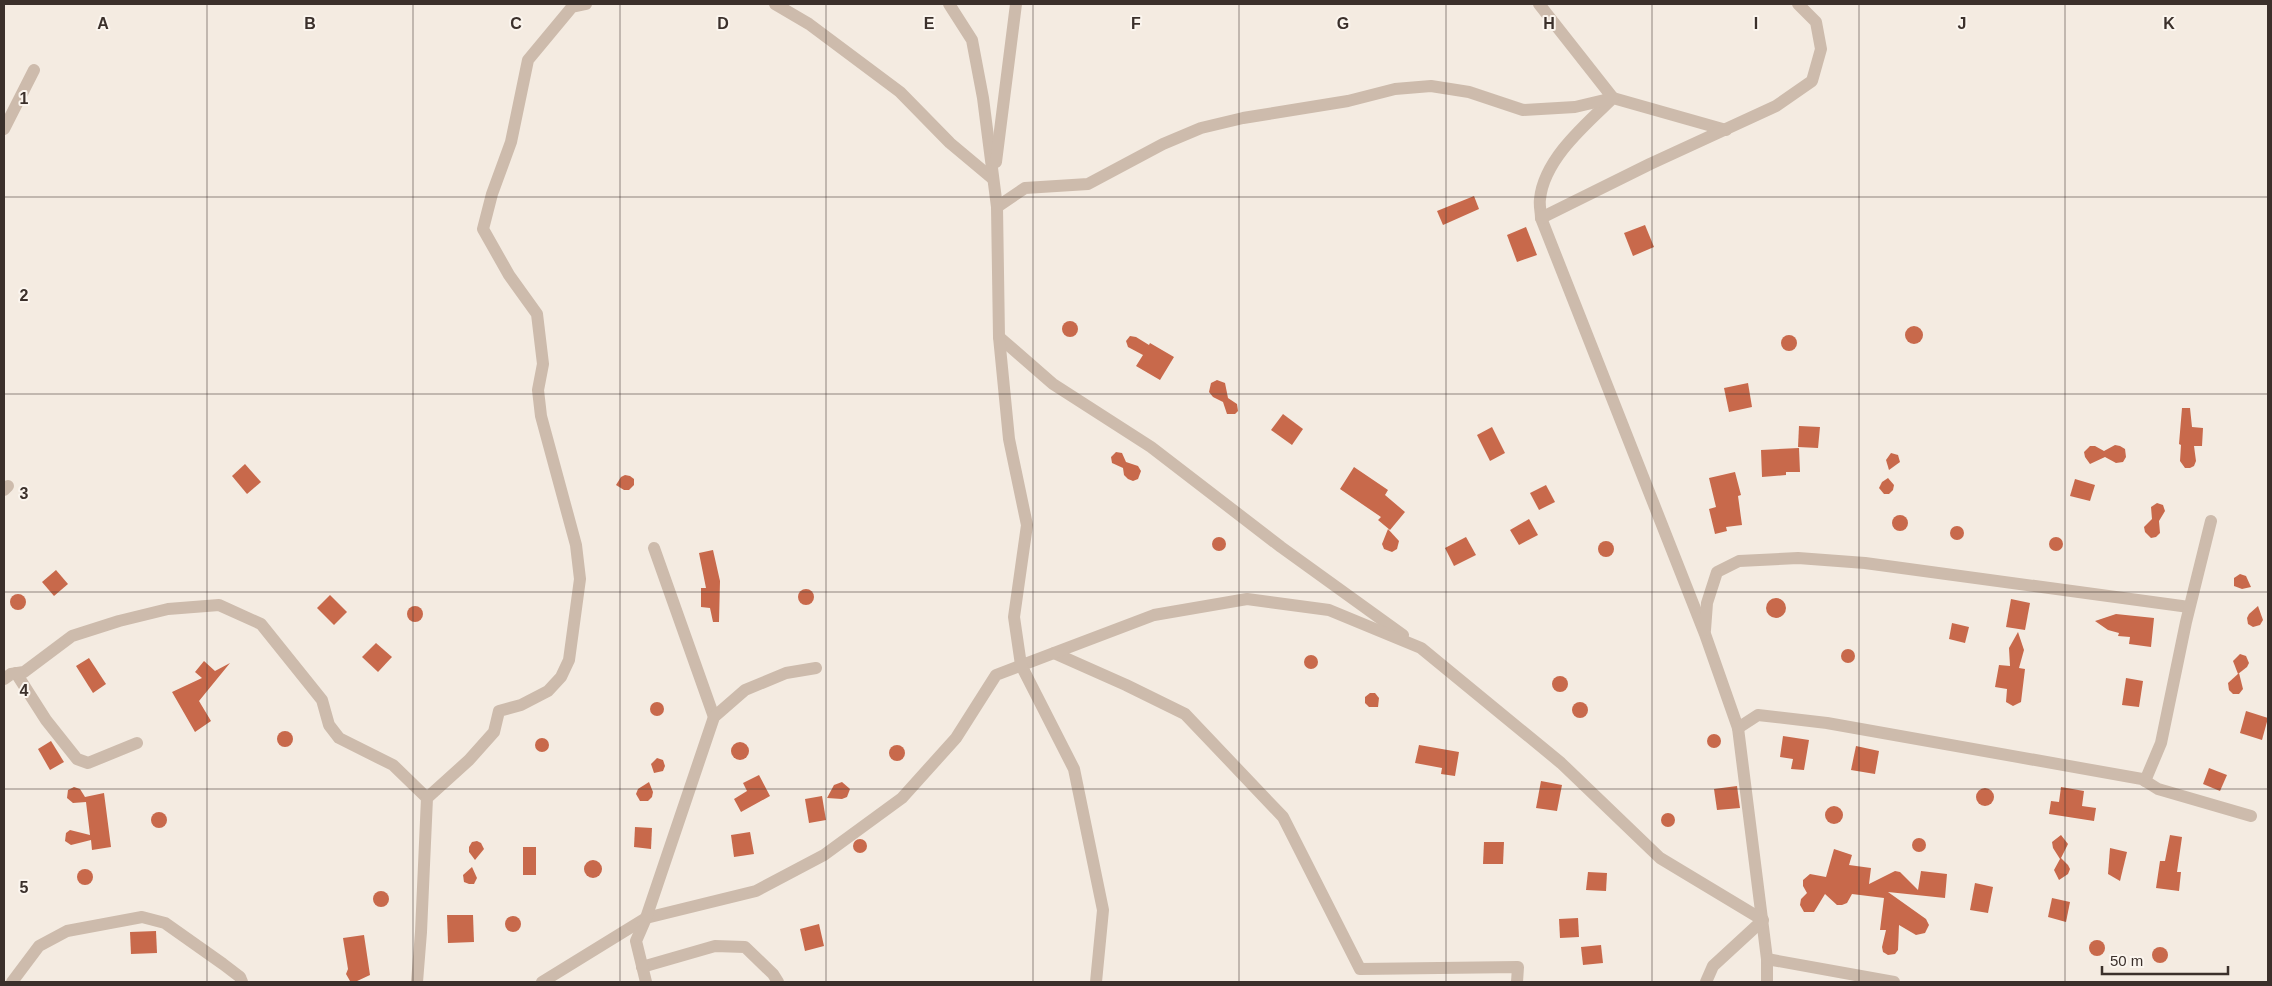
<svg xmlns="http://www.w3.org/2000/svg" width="2272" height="986" viewBox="0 0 2272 986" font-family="Arial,sans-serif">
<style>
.building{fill:#c8694b}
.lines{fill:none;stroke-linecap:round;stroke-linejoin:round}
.street{stroke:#cdbbac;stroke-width:12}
.grid{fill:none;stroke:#3b302b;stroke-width:1;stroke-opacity:0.55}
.grid-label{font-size:16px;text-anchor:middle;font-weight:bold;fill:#3b302b;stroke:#fbf5ee;stroke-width:4;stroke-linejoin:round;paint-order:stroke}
</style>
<rect width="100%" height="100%" fill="#f4ebe1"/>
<!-- building -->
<g class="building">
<polygon points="1474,196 1479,209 1443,225 1437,211"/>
<polygon points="1645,225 1654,247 1633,256 1624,233"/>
<polygon points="1526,227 1537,255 1517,262 1507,235"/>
<circle cx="1070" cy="329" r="8"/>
<circle cx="1914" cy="335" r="9"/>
<circle cx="1789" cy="343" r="8"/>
<polygon points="1130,336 1136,337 1149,345 1150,343 1174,357 1160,380 1136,366 1143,355 1128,347 1126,341"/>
<polygon points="1217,380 1225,383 1228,398 1237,404 1238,411 1235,414 1227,414 1223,402 1213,397 1209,392 1211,383"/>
<polygon points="1748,383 1752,407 1729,412 1724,388"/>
<polygon points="2182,408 2190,408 2192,427 2203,428 2202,446 2194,446 2196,461 2194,466 2190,468 2185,468 2180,461 2181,445 2179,444"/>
<polygon points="1283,414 1303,429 1292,445 1271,430"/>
<polygon points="1799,426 1820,427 1818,448 1798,447"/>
<polygon points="1492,427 1505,453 1490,461 1477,435"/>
<polygon points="2115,445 2120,446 2125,449 2126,457 2123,462 2116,463 2105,457 2090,464 2085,457 2084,452 2090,446 2095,446 2104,451"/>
<polygon points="1799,448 1800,472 1786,472 1786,475 1762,477 1761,450"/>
<polygon points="1116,452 1122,453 1126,462 1138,466 1141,471 1138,479 1133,481 1128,479 1124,475 1123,468 1112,463 1111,457"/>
<polygon points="1891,453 1898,455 1900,462 1889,470 1886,460"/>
<polygon points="245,464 261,482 247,494 232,476"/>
<polygon points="1354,467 1388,490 1385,495 1405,512 1390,530 1378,520 1381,517 1340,489"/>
<polygon points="1735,472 1741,495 1738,496 1742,525 1726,527 1727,531 1715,534 1709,509 1716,507 1709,478"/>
<polygon points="625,475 630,476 634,479 634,485 629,490 624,490 616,485 621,477"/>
<polygon points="1888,478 1894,485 1893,490 1889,494 1884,494 1879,488 1882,482"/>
<polygon points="2075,479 2095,485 2090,501 2070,496"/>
<polygon points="1546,485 1555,502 1539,510 1530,493"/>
<polygon points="2157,503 2163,505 2165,511 2159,521 2160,533 2156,537 2151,538 2145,532 2144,527 2152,519 2151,507"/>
<circle cx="1900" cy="523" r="8"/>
<polygon points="1529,519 1538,535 1519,545 1510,530"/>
<circle cx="1957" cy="533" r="7"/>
<polygon points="1388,529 1399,541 1397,549 1392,552 1384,549 1382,544"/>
<polygon points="1466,537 1476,555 1454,566 1445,548"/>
<circle cx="1219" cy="544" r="7"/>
<circle cx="2056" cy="544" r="7"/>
<circle cx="1606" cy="549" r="8"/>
<polygon points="713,550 720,581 719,622 713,622 710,608 701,607 701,588 706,588 699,553"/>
<polygon points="56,570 68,584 54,596 42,582"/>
<polygon points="2240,574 2246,576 2251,587 2242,589 2234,586 2234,578"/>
<circle cx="806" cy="597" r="8"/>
<circle cx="18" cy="602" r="8"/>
<polygon points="330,595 347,612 334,625 317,608"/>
<circle cx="1776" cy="608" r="10"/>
<polygon points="2011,599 2030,603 2025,630 2006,627"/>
<polygon points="2258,606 2263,620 2260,625 2253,627 2248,624 2247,618 2249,614"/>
<circle cx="415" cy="614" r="8"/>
<polygon points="2116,614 2154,618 2151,647 2129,644 2130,637 2118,636 2119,633 2108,630 2095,621"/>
<polygon points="1952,623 1969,627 1965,643 1949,639"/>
<polygon points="2018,632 2024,650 2019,668 2025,669 2021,702 2013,706 2006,702 2007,689 1995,687 1999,665 2010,666 2009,648"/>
<polygon points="376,643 392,657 378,672 362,657"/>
<circle cx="1848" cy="656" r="7"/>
<polygon points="2240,654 2246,656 2249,663 2247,667 2238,674 2233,661"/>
<circle cx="1311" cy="662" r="7"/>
<polygon points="89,658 106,684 93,693 76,666"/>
<polygon points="204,661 215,671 230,663 199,701 211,721 195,732 172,692 202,678 195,672"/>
<polygon points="2239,673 2243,689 2239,694 2233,694 2229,690 2228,683"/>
<circle cx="1560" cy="684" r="8"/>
<polygon points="2126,678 2143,681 2139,707 2122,705"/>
<polygon points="1370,693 1375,693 1379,698 1378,707 1369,707 1365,703 1365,697"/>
<circle cx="657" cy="709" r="7"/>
<circle cx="1580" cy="710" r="8"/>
<polygon points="2246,711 2268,718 2262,740 2240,733"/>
<circle cx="285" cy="739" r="8"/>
<circle cx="1714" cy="741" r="7"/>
<polygon points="1783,736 1809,740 1804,770 1791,769 1793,759 1780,757"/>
<circle cx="542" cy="745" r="7"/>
<polygon points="51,741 64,762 50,770 38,749"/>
<circle cx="740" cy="751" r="9"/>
<circle cx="897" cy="753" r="8"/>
<polygon points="1419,745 1459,752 1455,776 1441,774 1442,768 1415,763"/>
<polygon points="1856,746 1879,751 1875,774 1851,770"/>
<polygon points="657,758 663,760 665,766 663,771 654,773 651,764"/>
<polygon points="2209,768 2227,775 2220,791 2203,784"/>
<polygon points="759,775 770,796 741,812 734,799 747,791 743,783"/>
<polygon points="1541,781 1562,785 1557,811 1536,808"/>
<polygon points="649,782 653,792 652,797 648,801 640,801 636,794 638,789"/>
<polygon points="842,782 850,789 847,797 842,799 827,798 834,785"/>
<polygon points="1737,786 1740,808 1717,810 1714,789"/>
<polygon points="74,787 80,789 85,797 104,793 111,847 92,850 91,840 71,845 65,841 66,833 70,830 90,835 86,802 73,803 67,798 68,790"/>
<polygon points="2061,787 2084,791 2082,806 2096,808 2094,821 2049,814 2051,801 2059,802"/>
<circle cx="1985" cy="797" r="9"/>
<polygon points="822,796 826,820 809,823 805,799"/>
<circle cx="1834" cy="815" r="9"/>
<circle cx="159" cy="820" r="8"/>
<circle cx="1668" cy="820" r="7"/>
<polygon points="635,827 652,828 651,849 634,847"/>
<polygon points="750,832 754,854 734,857 731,835"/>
<polygon points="2061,835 2068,844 2061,858 2068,865 2070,869 2068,874 2059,880 2054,870 2060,859 2053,848 2052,842"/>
<polygon points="2170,835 2182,837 2177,872 2181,872 2179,891 2156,888 2160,861 2165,861"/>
<circle cx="1919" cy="845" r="7"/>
<circle cx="860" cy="846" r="7"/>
<polygon points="477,841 481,843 484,849 475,860 469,852 469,847 472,842"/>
<polygon points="1484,842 1504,842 1503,864 1483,864"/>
<rect x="523" y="847" width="13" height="28"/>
<polygon points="2110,848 2127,852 2120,881 2108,874"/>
<polygon points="1834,849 1852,855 1849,865 1871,868 1869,884 1895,871 1900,872 1918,890 1921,871 1947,874 1945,898 1888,892 1926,919 1929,925 1925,933 1916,935 1899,925 1898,950 1895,954 1888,955 1883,952 1882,947 1886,930 1880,930 1884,898 1852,894 1847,903 1842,905 1837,905 1825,894 1814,912 1804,912 1800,905 1801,899 1807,893 1803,886 1803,880 1810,874 1826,877"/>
<circle cx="593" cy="869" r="9"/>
<polygon points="472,867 477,878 474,884 469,884 464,882 463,875"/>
<circle cx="85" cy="877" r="8"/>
<polygon points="1588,872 1607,873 1606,891 1586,890"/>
<polygon points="1975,883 1993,887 1988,913 1970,910"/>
<circle cx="381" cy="899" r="8"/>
<polygon points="2052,898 2070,902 2066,922 2048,917"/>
<polygon points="447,915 473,915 474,942 448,943"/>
<circle cx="513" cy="924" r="8"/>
<polygon points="1578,918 1579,937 1560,938 1559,919"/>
<polygon points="819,924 824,946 805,951 800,929"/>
<polygon points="156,931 157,953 131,954 130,932"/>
<polygon points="364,935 370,975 355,982 350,981 346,974 348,969 343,938"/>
<circle cx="2097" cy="948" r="8"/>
<polygon points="1601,945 1603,963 1583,965 1581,947"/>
<circle cx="2160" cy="955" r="8"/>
</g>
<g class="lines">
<!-- street -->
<g class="street">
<polyline points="775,4 809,24 900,92 950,143 993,179"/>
<polyline points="949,4 972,40 983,98 997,207"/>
<polyline points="4,129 34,70"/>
<path d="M 1726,130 L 1613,98 C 1586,124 1544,159 1540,199 C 1539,205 1541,212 1541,218 L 1705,634 L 1738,728 L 1767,959 L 1767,982"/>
<polyline points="996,162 1016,4"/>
<polyline points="1541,218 1650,164 1776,106 1812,81 1821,49 1816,22 1798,4"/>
<polyline points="999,337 1053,384 1151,447 1281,547 1403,635"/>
<polyline points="4,490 8,486"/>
<polyline points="654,548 714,717"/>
<polyline points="1705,630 1707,603 1717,572 1739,561 1798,558 1865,563 2189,607"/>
<polyline points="1054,653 1126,685 1185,714 1283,817 1360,969 1518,967 1517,982"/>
<polyline points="16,673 46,720 77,759 88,763 137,743"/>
<polyline points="4,679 11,674 24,672 72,636 119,621 168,609 219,605 261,624 322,700 329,725 339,738 393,765 427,798"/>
<polyline points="1738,728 1758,715 1827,723 2142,779 2158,789 2251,816"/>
<polyline points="2145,781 2161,743 2186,622 2211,521"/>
<polyline points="1767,959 1894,982"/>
<polyline points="642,967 715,946 745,947 773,974 778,982"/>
<polyline points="12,982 39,946 67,931 142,917 165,923 223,964 240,977 242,982"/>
<polyline points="417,982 421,932 427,798 469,760 494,732 499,711 521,705 548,691 561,677 569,660 580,579 576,545 541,416 538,390 543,364 537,314 509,275 483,229 492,194 511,142 528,60 572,7 586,4"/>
<polyline points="542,982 646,918 756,891 824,855 902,798 956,738 996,675 1154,615 1247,599 1329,610 1421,648 1561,763 1660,858 1763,920 1713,966 1706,982"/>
<polyline points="646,982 636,941 646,918 714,717 745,690 786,673 816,668"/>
<polyline points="1096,982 1103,910 1074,769 1021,665 1014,617 1027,525 1009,439 999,337 997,207 1025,188 1088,184 1163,144 1201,128 1243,118 1348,101 1395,89 1431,86 1469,92 1523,110 1575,107 1613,98 1539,4"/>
</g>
</g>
<!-- grid -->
<path class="grid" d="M 207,4 L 207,982M 413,4 L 413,982M 620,4 L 620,982M 826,4 L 826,982M 1033,4 L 1033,982M 1239,4 L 1239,982M 1446,4 L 1446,982M 1652,4 L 1652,982M 1859,4 L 1859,982M 2065,4 L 2065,982M 4,197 L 2268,197M 4,394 L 2268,394M 4,592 L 2268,592M 4,789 L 2268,789"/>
<g class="grid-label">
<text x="103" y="29">A</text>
<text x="310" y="29">B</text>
<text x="516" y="29">C</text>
<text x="723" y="29">D</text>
<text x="929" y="29">E</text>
<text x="1136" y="29">F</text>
<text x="1343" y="29">G</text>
<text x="1549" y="29">H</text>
<text x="1756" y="29">I</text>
<text x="1962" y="29">J</text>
<text x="2169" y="29">K</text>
<text x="24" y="104">1</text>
<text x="24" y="301">2</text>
<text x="24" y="499">3</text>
<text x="24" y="696">4</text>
<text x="24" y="893">5</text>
</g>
<!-- border -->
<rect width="2272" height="986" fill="none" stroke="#3b302b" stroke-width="10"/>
<!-- scale -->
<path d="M2102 966v8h126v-8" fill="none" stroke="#3b302b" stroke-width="2.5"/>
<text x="2110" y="966" font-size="15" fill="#3b302b" stroke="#fbf5ee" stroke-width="4" paint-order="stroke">50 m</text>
</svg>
